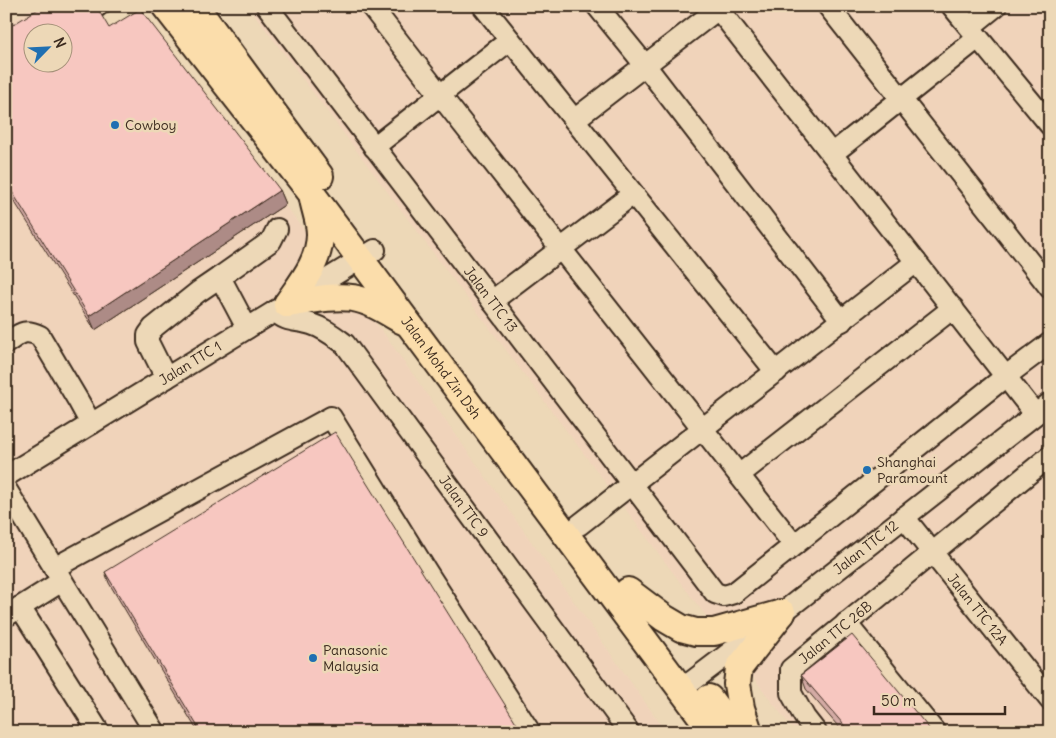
<svg xmlns="http://www.w3.org/2000/svg" width="1056" height="738" viewBox="0 0 1056 738" font-family="Delius,sans-serif">
<style>
.built{fill:#f0d3ba;fill-rule:evenodd}
.lines{fill:none;stroke-linecap:round;stroke-linejoin:round}
.stream{stroke:#6f8f9d;stroke-width:5}
.minor-casing{stroke:#3b2a1e;stroke-width:24}
.major-casing{stroke:#3b2a1e;stroke-width:30}
.minor{stroke:#edd8b7;stroke-width:20}
.major{stroke:#fbddab;stroke-width:26}
.wall{fill:#d4aba5;stroke:#3b2a1e}
.shaded-wall{fill:#ad8b86;stroke:#3b2a1e}
.building{fill:#f7c7c0;stroke:#3b2a1e;fill-rule:evenodd}
.poi-dot{fill:#1f6fb2;stroke:#edd8b7;stroke-width:2}
.labels{text-anchor:middle;dominant-baseline:central;stroke-width:5;stroke-linejoin:round;paint-order:stroke}
.poi-label{font-size:14px;fill:#3b2a1e;stroke:#edd8b7;text-anchor:start}
.street-label{font-size:14px;fill:#3b2a1e;stroke:#edd8b7}
</style>
<rect width="100%" height="100%" fill="#edd8b7"/>
<filter id="ink" filterUnits="userSpaceOnUse"><feTurbulence type="fractalNoise" baseFrequency=".02" numOctaves="2"/><feDisplacementMap in="SourceGraphic" scale="10" xChannelSelector="R" yChannelSelector="G"/><feConvolveMatrix kernelMatrix="1 2 1 2 8 2 1 2 1" color-interpolation-filters="sRGB"/></filter>
<g filter="url(#ink)">
<!-- built -->
<g class="built">
<path d="M 33,6 L 132,6 L 385,335 L 666,732 L 6,732 L 6,25 ZM 32,32 L 62,32 L 62,62 L 32,62 Z"/>
<polygon points="248,6 1050,6 1050,732 795,732 677,578"/>
</g>
<g class="lines">
<!-- stream -->
<polyline class="stream" points="6,9 10,6"/>
<!-- minor casing -->
<g class="minor-casing">
<g id="minor">
<path id="s1" d="M 267,6 L 715,593 L 724,596 L 734,593 L 1006,376 L 1050,343"/>
<polyline points="371,6 440,95 794,545"/>
<polyline points="483,6 776,372"/>
<polyline points="597,6 645,65 842,321"/>
<polyline points="716,6 1035,414"/>
<polyline points="828,6 1050,288"/>
<polyline points="952,6 1050,125"/>
<polyline points="970,27 996,6"/>
<polyline points="105,28 133,6"/>
<polyline points="574,120 718,9"/>
<polyline points="374,147 510,40"/>
<polyline points="832,154 978,38"/>
<polyline points="220,277 271,241 277,229"/>
<polyline points="492,301 633,194"/>
<path id="s2" d="M 275,311 C 284,322 299,320 311,324 C 324,328 334,336 345,344 L 629,732"/>
<path d="M 6,343 C 20,334 24,328 40,336 L 79,402 L 91,424"/>
<polyline points="166,378 148,342 148,335 153,328 198,292 220,277 247,328"/>
<polyline points="739,475 953,308"/>
<path id="s3" d="M 6,476 L 375,250"/>
<polyline points="6,489 155,732"/>
<path id="s4" d="M 904,517 L 1050,700"/>
<polyline points="579,525 916,262"/>
<polyline points="54,568 331,417 427,572 530,732"/>
<polyline points="20,607 99,732"/>
<polyline points="6,616 62,581"/>
<polyline points="846,623 935,732"/>
<path id="s5" d="M 682,689 L 782,613 L 1050,403"/>
<path id="s6" d="M 816,732 L 805,718 L 791,693 L 791,669 L 1050,456"/>
</g>
</g>
<!-- major casing -->
<g class="major-casing">
<g id="major">
<path id="s7" d="M 165,6 L 312,194 L 713,732"/>
<polyline points="195,6 320,176"/>
<path d="M 287,304 C 308,301 332,295 353,298 C 371,301 387,312 403,321"/>
<path d="M 287,304 C 302,282 320,261 320,234 C 320,222 315,210 313,199"/>
<polyline points="628,591 664,618 681,628 696,632 714,632 782,613"/>
<polyline points="709,698 734,732"/>
<polyline points="749,732 741,708 737,684 739,668 782,613"/>
</g>
</g>
<!-- minor -->
<use href="#minor" class="minor"/>
<!-- major -->
<use href="#major" class="major"/>
</g>
<!-- wall -->
<g class="wall">
<polygon points="109,28 280,190 286,204 95,330 6,188 6,29"/>
<polygon points="105,572 522,732 198,732 109,583"/>
<polygon points="801,675 932,732 843,732 806,689"/>
</g>
<!-- shaded-wall -->
<polygon class="shaded-wall" points="280,190 286,204 95,330 89,316"/>
<!-- building -->
<g class="building">
<path d="M 43,6 L 96,6 L 109,28 L 140,9 L 280,190 L 89,316 L 6,182 L 6,29 ZM 32,32 L 62,32 L 62,62 L 32,62 Z"/>
<polygon points="335,432 522,732 201,732 105,572"/>
<polygon points="852,635 932,732 850,732 801,675"/>
</g>
</g>
<!-- markers -->
<g class="poi-dot">
<circle cx="115" cy="125" r="5"/>
<circle cx="867" cy="470" r="5"/>
<circle cx="313" cy="658" r="5"/>
</g>
<g class="labels">
<!-- poi labels -->
<g class="poi-label">
<text x="125" y="125">Cowboy</text>
<text x="877" y="462">Shanghai<tspan x="877" dy="16">Paramount</tspan></text>
<text x="323" y="650">Panasonic<tspan x="323" dy="16">Malaysia</tspan></text>
</g>
<!-- street labels -->
<g class="street-label">
<text stroke="none"><textPath href="#s1" startOffset="369">Jalan TTC 13</textPath></text>
<text stroke="none"><textPath href="#s3" startOffset="216">Jalan TTC 1</textPath></text>
<text stroke="none"><textPath href="#s7" startOffset="455">Jalan Mohd Zin Dsh</textPath></text>
<text stroke="none"><textPath href="#s2" startOffset="280">Jalan TTC 9</textPath></text>
<text stroke="none"><textPath href="#s5" startOffset="232">Jalan TTC 12</textPath></text>
<text stroke="none"><textPath href="#s4" startOffset="118">Jalan TTC 12A</textPath></text>
<text stroke="none"><textPath href="#s6" startOffset="128">Jalan TTC 26B</textPath></text>
</g>
</g>
<!-- margin -->
<rect width="1056" height="738" fill="none" stroke="#edd8b7" stroke-width="25"/>
<rect x="12" y="12" width="1031" height="713" fill="none" stroke="#3b2a1e" stroke-width="2" filter="url(#ink)"/>
<!-- north arrow -->
<g transform="translate(48 48) rotate(66)"><circle r="24" fill="#edd8b7" stroke="#a6927a"/>
<path d="M0-4L9 19L0 12L-9 19Z" fill="#1f6fb2"/>
<text y="-8" font-size="14" font-weight="bold" text-anchor="middle" fill="#3b2a1e">N</text>
</g>
<!-- scale -->
<path d="M874 706v8h131v-8" fill="none" stroke="#3b2a1e" stroke-width="2.5"/>
<text x="881" y="706" font-size="15" fill="#3b2a1e" stroke="#edd8b7" stroke-width="4" paint-order="stroke">50 m</text>
</svg>
